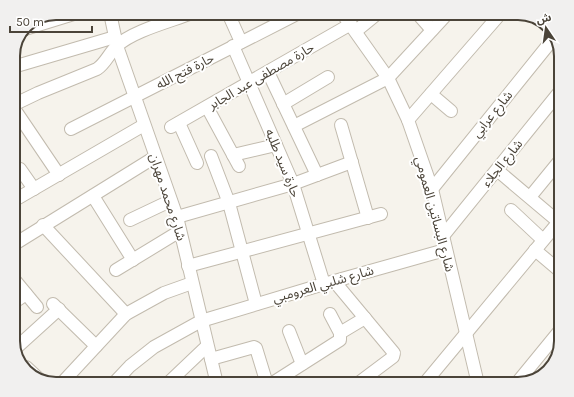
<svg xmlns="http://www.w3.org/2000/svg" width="574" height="397" viewBox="0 0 574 397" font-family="Karla,'Noto Sans Arabic',sans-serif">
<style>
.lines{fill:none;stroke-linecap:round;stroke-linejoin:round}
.minor-casing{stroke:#c2bbae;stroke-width:14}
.minor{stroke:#fff;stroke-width:12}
.labels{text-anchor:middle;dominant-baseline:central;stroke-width:4;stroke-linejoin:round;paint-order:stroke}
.street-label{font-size:13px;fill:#4b4439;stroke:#fff}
.rim{fill:none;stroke:#4b4439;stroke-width:2}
</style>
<rect width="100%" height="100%" fill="#f6f3ec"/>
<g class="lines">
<!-- minor casing -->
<g class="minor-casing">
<g id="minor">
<polyline points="110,13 117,46 177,217 217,384"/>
<polyline points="228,13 241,42"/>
<polyline points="342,13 388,78 408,120 432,189 478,384"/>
<polyline points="417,13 432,30"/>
<polyline points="25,29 77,13"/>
<polyline points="356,31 378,13"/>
<polyline points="233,46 293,184 324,284"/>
<polyline points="13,67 115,37"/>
<polyline points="268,72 317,175"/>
<polyline points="431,94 451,111"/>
<polyline points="283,104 328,77"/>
<path d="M 13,105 L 38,93 L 97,69 C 106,63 109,53 117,46 C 132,31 172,21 192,13"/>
<polyline points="13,107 59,175"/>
<polyline points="207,107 239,166"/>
<polyline points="408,120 501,13"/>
<polyline points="179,123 197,163"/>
<polyline points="341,125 368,218"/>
<polyline points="294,126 388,78 448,13"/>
<polyline points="171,127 351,24"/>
<polyline points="71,129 299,13"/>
<polyline points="233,155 276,145"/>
<polyline points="211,156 229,203 256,304"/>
<polyline points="20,169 34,189"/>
<polyline points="497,170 561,224"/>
<polyline points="432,189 553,39"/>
<polyline points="93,196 133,260"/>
<polyline points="530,197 561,159"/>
<polyline points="13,201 144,125"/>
<polyline points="511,210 543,240"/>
<polyline points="177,217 293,184 352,162"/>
<polyline points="130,220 170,201"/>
<polyline points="43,225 126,314"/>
<polyline points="443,236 561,90"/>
<polyline points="13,245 155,157"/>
<polyline points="535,250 561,272"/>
<polyline points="188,266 381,214"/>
<polyline points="116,270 180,231"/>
<polyline points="13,278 37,307"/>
<polyline points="334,281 394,353 393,357 357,384"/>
<polyline points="13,303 26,294"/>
<polyline points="53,304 96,346"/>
<polyline points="289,331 302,364"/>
<polyline points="340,333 365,318"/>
<polyline points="16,348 59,309"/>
<polyline points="211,359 254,347 256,348 267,384"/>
<polyline points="26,367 39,379"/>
<polyline points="61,384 126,314 164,293 192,283"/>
<polyline points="113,384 130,366 154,347 201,321 324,284 445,250"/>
<polyline points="167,384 207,346"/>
<polyline points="271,384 340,340 340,333 330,314"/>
<polyline points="424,384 561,219"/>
<polyline points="516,384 561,329"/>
</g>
</g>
<!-- minor -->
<use href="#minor" class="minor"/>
</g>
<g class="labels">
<!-- street labels -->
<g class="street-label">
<text transform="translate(185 71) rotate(-27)">حارة فتح الله</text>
<text transform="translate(261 76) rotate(-30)">حارة مصطفى عبد الجابر</text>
<text transform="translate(492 114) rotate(-51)">شارع عرابي</text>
<text transform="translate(283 163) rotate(68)">حارة سيد طلبه</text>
<text transform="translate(502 163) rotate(-51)">شارع الجلاء</text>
<text transform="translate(168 197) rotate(72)">شارع محمد مهران</text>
<text transform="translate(435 214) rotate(75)">شارع البساتين العمومي</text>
<text transform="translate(323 284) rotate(-16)">شارع شلبي العرومبي</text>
</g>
</g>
<!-- crop -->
<path d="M0 0H574V397H0ZM56 20H518A36 36 0 0 1 554 56V341A36 36 0 0 1 518 377H56A36 36 0 0 1 20 341V56A36 36 0 0 1 56 20Z" fill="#f1f0ef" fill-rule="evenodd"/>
<path class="rim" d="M56 20H518A36 36 0 0 1 554 56V341A36 36 0 0 1 518 377H56A36 36 0 0 1 20 341V56A36 36 0 0 1 56 20Z"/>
<!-- north arrow -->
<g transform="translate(546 28) rotate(347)" stroke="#ffffff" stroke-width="3" paint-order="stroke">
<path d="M0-3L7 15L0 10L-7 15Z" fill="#4b4439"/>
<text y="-6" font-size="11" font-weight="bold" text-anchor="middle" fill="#4b4439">ش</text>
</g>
<!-- scale -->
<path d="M10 26v6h82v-6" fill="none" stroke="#4b4439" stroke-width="2"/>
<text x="16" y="26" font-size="12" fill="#4b4439" stroke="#ffffff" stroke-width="3" paint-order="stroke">50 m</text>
</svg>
